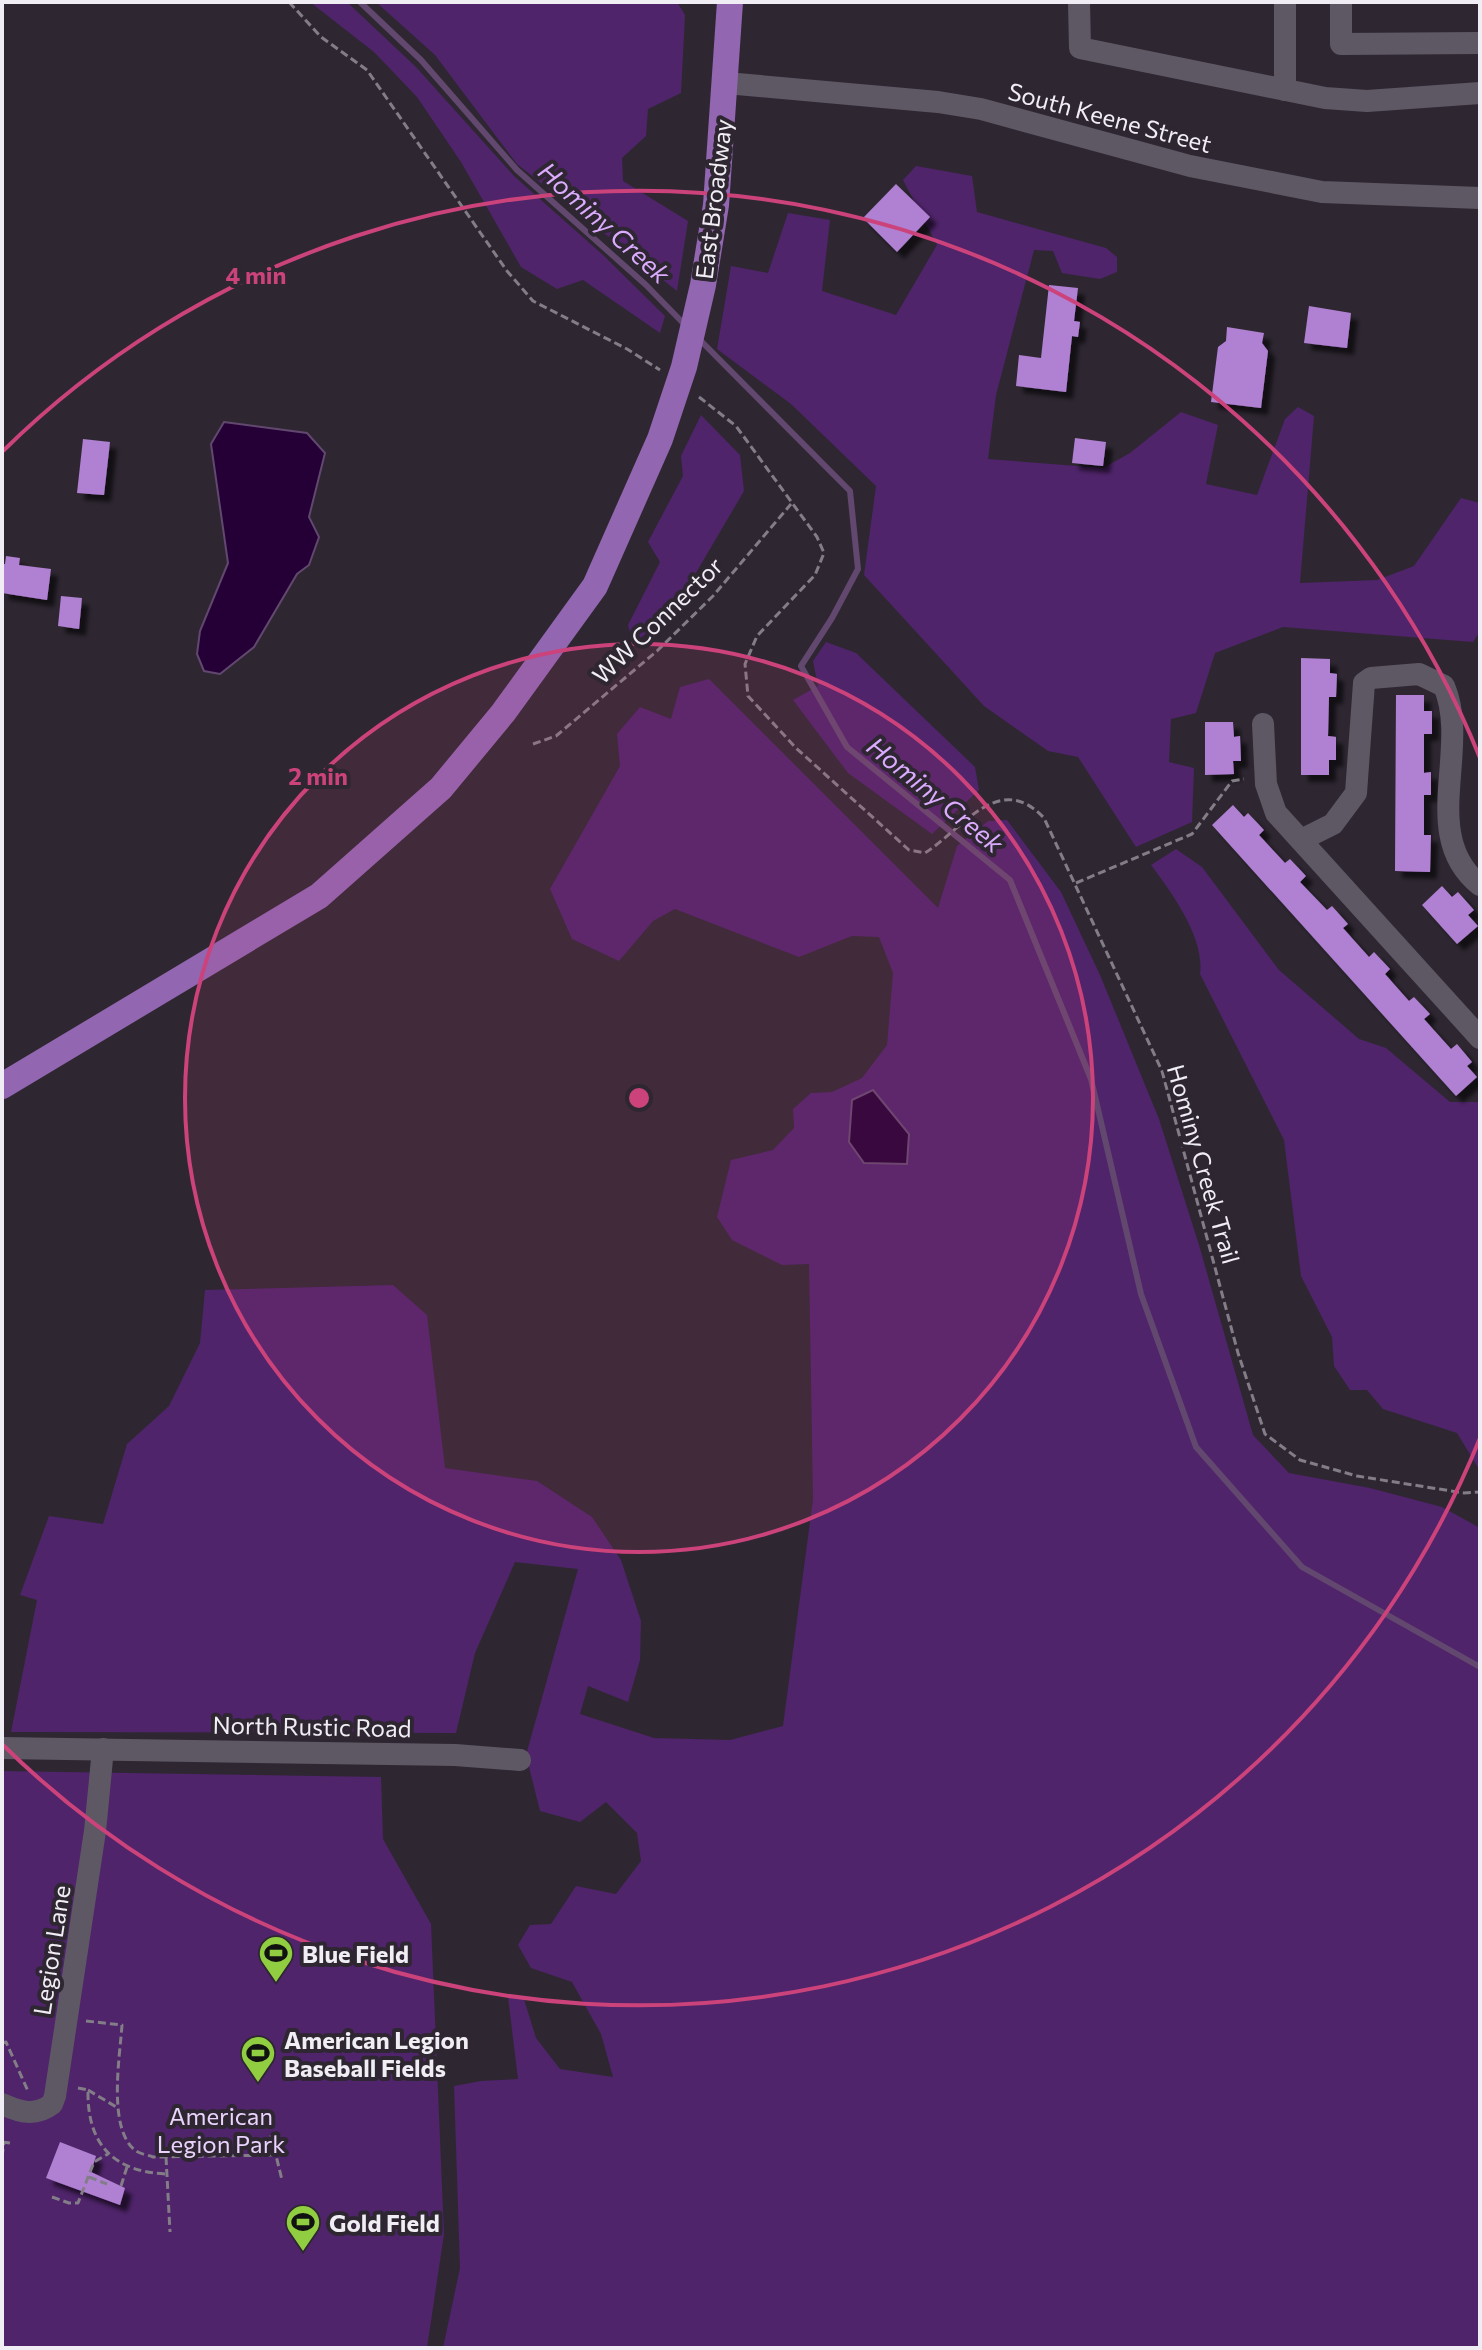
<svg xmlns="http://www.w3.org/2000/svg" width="1482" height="2350" viewBox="0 0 1482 2350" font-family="Commissioner,sans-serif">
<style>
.green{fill:#4f246a}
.water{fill:#240036;stroke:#62476f;stroke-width:2}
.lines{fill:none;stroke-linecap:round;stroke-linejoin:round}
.stream{stroke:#62476f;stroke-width:6}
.building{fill:#b081d2;filter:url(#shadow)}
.path{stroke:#837d87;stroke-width:3;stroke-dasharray:8 4;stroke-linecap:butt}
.minor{stroke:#5e5864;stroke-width:22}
.major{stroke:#9266b0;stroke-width:26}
.ring{fill:none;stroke:#cb437a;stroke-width:4}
.labels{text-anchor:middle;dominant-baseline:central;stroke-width:8;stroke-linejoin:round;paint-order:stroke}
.street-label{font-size:24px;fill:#f1edf4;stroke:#2e2732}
.poi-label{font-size:24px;font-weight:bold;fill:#f1edf4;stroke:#2e2732;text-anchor:start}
.park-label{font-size:24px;fill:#ead3fd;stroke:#2e2732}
.water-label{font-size:26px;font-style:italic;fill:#dbabfe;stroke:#2e2732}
.centre{fill:#cb437a;stroke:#2e2732;stroke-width:4}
.ring-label{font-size:24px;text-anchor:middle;font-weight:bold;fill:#cb437a;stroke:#2e2732;stroke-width:8;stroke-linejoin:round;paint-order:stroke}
</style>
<defs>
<filter id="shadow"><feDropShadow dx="7" dy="7" stdDeviation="2" flood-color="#0009"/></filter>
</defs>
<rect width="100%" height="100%" fill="#2e2732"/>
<!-- green -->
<g class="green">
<polygon points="310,2 347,2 416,67 514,176 603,255 665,316 660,333 583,280 557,289 521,267 461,162 417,97 374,52"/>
<polygon points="376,2 677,2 685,15 681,93 648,109 646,136 622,158 623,181 688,221 677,291 517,164 435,55"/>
<polygon points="916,166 972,176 977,212 1106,248 1117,257 1117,272 1100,279 1062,273 1053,251 1034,250 996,395 988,459 1103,468 1130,453 1181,412 1218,425 1206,484 1257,495 1285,419 1298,407 1314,416 1300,583 1377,580 1414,566 1461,498 1480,503 1480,631 1473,642 1283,627 1215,653 1196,713 1171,719 1169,762 1194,768 1192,822 1136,847 1078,757 1048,751 984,706 864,575 876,486 791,404 717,349 731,266 768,273 788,213 830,220 822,291 896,315 937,245 903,180"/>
<polygon points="701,415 740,455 744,491 673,612 633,644 628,625 660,562 648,542 683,476 681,456"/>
<polygon points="826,642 856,653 975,767 979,790 932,834 848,773 793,700 818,686 813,661"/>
<polygon points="709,679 938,908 957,846 988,821 1007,820 1061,892 1100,975 1159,1119 1199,1245 1253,1435 1289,1473 1370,1488 1442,1507 1480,1528 1480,2348 443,2348 460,2268 454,2086 481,2081 518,2079 508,1997 523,1996 536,2038 560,2069 613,2077 601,2034 572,1982 531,1968 518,1945 530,1925 551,1924 576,1886 616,1894 641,1861 637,1833 606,1802 580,1822 540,1811 526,1755 578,1569 515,1562 475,1653 456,1733 11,1732 37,1600 20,1595 49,1516 103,1524 127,1444 169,1406 200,1343 205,1290 393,1285 427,1315 445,1468 537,1481 592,1517 621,1560 641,1621 640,1660 628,1702 588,1686 580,1714 654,1738 730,1740 783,1726 813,1499 809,1264 782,1265 732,1240 717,1217 731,1160 773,1150 794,1128 793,1109 811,1093 832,1092 862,1078 887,1045 893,973 879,937 852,936 799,957 675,909 653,921 619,961 572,939 550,889 620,766 617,734 640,707 671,719 680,687"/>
<path d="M 1176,849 L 1202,867 L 1279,970 L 1359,1039 L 1386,1048 L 1450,1102 L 1480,1102 L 1480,1471 L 1457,1433 L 1383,1409 L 1367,1390 L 1350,1390 L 1334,1366 L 1332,1337 L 1301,1276 L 1284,1140 L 1200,974 C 1205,938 1172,893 1151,865 Z"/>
<polygon points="2,1771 381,1777 383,1839 431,1924 444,2234 427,2348 2,2348"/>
</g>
<!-- water -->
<g class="water">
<polygon points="224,422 307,433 325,453 309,517 319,537 309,565 297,574 254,647 220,674 204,671 197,654 200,631 228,563 211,444"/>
<polygon points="873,1090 909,1134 907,1164 864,1163 849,1142 852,1100"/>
</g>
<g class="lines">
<!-- stream -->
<g class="stream">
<polyline points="360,2 421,60 517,170 646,285 687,327"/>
<polyline points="698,338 850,491 858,569 832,618 801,666 847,747 1010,880 1091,1079 1141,1294 1196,1447 1302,1567 1480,1667"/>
</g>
</g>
<!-- building -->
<g class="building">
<polygon points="896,184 930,217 897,252 863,218"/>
<polygon points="1049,285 1078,288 1074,321 1080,322 1078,337 1072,336 1066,392 1016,386 1019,355 1041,358"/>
<polygon points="1309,306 1351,313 1347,348 1304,343"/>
<polygon points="1227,327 1264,333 1262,343 1268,351 1261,408 1211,402 1218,347 1226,341"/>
<polygon points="1075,438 1106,442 1103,466 1072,463"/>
<polygon points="83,439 110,442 104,495 77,493"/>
<polygon points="6,556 20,558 19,565 51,569 47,600 2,593 2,564 5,564"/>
<polygon points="61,596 82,598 79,629 58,626"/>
<polygon points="1301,658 1330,659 1330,673 1337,674 1336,697 1329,697 1328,736 1336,737 1336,760 1329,760 1329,775 1301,775"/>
<polygon points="1396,695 1424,695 1424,711 1432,711 1432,734 1424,734 1424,773 1431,772 1431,795 1424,795 1424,835 1431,835 1430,872 1395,871"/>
<polygon points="1205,722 1233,722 1234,737 1240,736 1241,761 1233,761 1234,774 1205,775"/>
<polygon points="1233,805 1244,817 1248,813 1264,830 1259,835 1285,863 1290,859 1306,876 1300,882 1327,910 1332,906 1348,924 1343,928 1369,957 1374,952 1390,969 1385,974 1409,1001 1414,997 1430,1014 1424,1019 1451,1049 1457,1044 1472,1062 1467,1066 1477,1077 1456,1096 1212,825"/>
<polygon points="1442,886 1452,897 1458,892 1474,910 1468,915 1478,926 1457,944 1422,905"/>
<polygon points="60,2142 96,2156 91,2172 125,2188 120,2205 46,2178"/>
</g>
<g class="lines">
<!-- path -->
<g class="path">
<polyline points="289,2 321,37 367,70 507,271 533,301 627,349 660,370"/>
<path d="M 699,397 L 736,426 L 817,537 L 824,553 L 815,575 L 757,636 L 745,664 L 748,696 L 796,748 L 909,850 L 925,853 C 963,829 999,770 1044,818 L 1162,1071 L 1238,1353 L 1265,1434 L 1300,1460 L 1357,1476 L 1464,1493 L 1480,1492"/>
<polyline points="533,744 556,736 657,651 713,596 791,504"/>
<polyline points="1076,883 1192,834 1232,781 1244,779"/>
<path d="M 86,2021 L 122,2025 C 120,2056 107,2130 136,2151 C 140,2154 148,2155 153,2157 L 275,2155"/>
<polyline points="2,2043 6,2042 28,2091"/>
<path d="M 78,2088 L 88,2090 C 87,2144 113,2172 167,2174"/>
<polyline points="88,2090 118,2108"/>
<polyline points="271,2135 282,2180"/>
<polyline points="2,2142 10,2143"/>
<polyline points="2,2157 4,2142"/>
<polyline points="166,2157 170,2232"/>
<polyline points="89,2177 107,2184"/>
<polyline points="121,2186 127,2167"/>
<polyline points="52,2197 69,2203 78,2203 94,2162 108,2154"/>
</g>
<!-- minor -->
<g class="minor">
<polyline points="1079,2 1080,48 1325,98 1367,101 1480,93"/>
<polyline points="1341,2 1341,44 1480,43"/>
<polyline points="726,83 938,102 981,109 1190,166 1322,192 1480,198"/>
<polyline points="1285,90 1285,2"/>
<polyline points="1263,724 1266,784 1276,813 1480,1038"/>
<path d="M 1301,840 L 1333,824 L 1356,793 L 1364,683 L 1371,678 L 1419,674 L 1444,686 C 1471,749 1418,836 1480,885"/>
<polyline points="2,1748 455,1755 520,1760"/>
<path d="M 2,2104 C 20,2112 35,2117 52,2104 L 55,2096 L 95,1831 L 103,1749"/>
</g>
<!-- major -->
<polyline class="major" points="2,1086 319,896 441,788 503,713 595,586 660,439 684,367 703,285 716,205 730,2"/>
</g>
<!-- distance rings -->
<circle cx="639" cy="1098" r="454" fill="#cb437a" fill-opacity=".12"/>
<g class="ring">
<circle cx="639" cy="1098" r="454"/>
<path d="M1480 1438A907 907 0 0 1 3 1745M3 451A907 907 0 0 1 1480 758"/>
</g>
<!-- icons -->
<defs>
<g id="stadium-pin" transform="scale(1.8)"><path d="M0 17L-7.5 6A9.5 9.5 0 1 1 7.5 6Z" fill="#90cd41" stroke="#2e2732"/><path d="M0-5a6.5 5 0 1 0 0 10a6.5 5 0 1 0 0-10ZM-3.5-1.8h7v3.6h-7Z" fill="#111"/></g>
</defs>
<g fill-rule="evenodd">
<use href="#stadium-pin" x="276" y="1953"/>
<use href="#stadium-pin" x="258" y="2053"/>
<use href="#stadium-pin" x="303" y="2222"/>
</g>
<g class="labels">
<!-- street labels -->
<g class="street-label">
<text transform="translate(1110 117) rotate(15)">South Keene Street</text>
<text transform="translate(713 199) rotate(-83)">East Broadway</text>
<text transform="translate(657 620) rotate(-44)">WW Connector</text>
<text transform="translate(1204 1164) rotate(74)">Hominy Creek Trail</text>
<text transform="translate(312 1726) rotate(1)">North Rustic Road</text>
<text transform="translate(51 1950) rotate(-81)">Legion Lane</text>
</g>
<!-- poi labels -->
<g class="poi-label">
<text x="302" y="1953">Blue Field</text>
<text x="284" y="2039">American Legion<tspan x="284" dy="28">Baseball Fields</tspan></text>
<text x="329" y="2222">Gold Field</text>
</g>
<!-- park labels -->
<g class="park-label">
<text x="221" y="2115">American<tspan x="221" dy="28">Legion Park</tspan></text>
</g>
<!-- water labels -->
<g class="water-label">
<text transform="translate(605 222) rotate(42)">Hominy Creek</text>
<text transform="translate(936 794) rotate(39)">Hominy Creek</text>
</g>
</g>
<circle cx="639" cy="1098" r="12" class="centre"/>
<g class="ring-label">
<text x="256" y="284">4 min</text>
<text x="318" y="785">2 min</text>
</g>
<!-- border -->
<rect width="1482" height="2350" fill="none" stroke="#f1edf4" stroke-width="8"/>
</svg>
